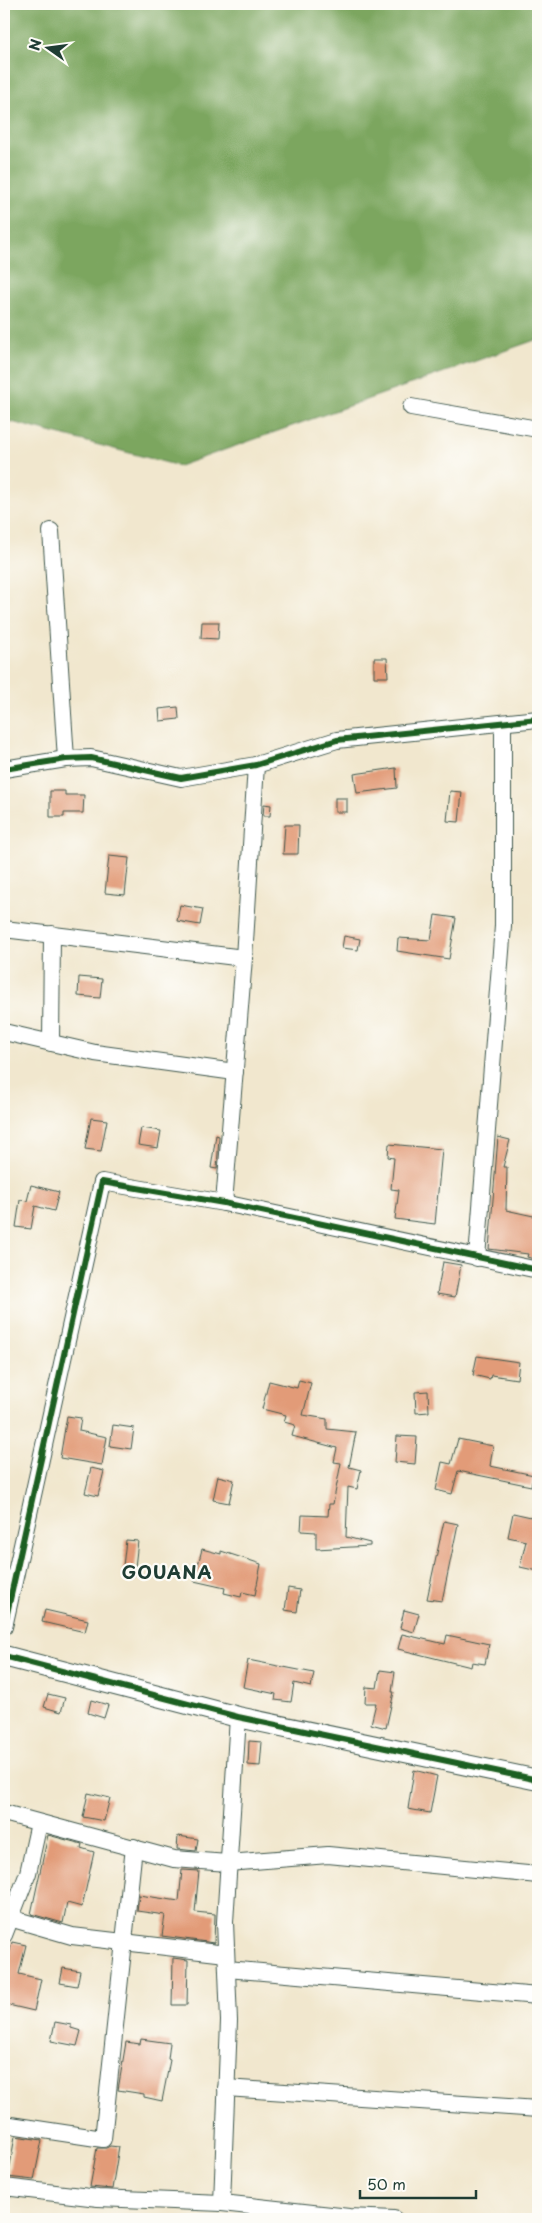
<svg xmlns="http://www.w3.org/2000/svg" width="542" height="2223" viewBox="0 0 542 2223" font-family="'Playpen Sans',sans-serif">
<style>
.forest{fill:#7ca65f;stroke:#4e724a}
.building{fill:#e29b78}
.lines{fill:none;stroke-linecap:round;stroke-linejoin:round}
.minor-casing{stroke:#3e564b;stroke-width:18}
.tertiary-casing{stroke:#3e564b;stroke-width:22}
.minor{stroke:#fff;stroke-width:16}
.tertiary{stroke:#fff;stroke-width:20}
.cycleway-casing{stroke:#fdfcf7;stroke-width:9}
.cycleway{stroke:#1b5e20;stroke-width:6}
.labels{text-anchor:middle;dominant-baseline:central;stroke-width:4.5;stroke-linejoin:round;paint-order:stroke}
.district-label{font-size:18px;font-weight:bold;letter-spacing:1px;fill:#1f3d34;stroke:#fdfcf7}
</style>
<rect width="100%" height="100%" fill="#fdfcf7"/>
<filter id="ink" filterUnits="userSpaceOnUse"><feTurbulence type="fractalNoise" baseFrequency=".02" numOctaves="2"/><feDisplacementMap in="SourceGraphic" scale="10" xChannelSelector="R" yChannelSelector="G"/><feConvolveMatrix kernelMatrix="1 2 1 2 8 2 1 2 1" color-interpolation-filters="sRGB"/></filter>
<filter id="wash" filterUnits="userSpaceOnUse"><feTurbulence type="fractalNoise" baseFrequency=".0096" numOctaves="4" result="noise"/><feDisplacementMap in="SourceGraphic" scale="20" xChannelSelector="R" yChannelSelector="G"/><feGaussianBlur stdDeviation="1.12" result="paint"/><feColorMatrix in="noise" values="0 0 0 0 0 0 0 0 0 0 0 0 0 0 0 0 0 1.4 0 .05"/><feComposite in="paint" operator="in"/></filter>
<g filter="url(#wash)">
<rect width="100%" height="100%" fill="#f1e7ce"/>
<!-- forest -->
<polygon class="forest" points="4,4 538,4 538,339 179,466 4,420"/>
<g id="blocks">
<!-- building -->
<g class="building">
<polygon points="202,622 219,622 218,639 201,638"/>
<polygon points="374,658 387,658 388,677 374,677"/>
<polygon points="178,707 179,719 160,721 159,709"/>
<polygon points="396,768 397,788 357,793 354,774"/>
<polygon points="50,791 65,791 65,795 84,795 83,813 64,813 64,817 50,817"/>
<polygon points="450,791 462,792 459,822 447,821"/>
<rect x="335" y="798" width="12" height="14"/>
<polygon points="264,804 271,805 270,816 263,816"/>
<polygon points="285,825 299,825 298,854 283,854"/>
<polygon points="109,856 129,858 125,895 105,893"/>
<polygon points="180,905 203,909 200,925 177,921"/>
<polygon points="435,915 456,918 449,959 397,951 398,938 431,940"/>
<polygon points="344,936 360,939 358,950 342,948"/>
<polygon points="79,977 102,979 100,998 78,996"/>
<polygon points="91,1118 107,1120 101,1151 85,1149"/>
<polygon points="141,1128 161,1131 158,1148 138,1145"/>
<polygon points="216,1135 219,1136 217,1169 211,1168"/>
<polygon points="498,1137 510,1140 503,1167 507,1167 506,1210 538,1217 538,1260 527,1257 528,1254 489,1249"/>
<polygon points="389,1144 442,1149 435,1224 395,1219 399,1190 391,1189 394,1158 388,1157"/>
<polygon points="31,1185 59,1192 54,1211 35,1206 31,1229 16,1227 20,1200 27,1201"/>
<polygon points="443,1262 461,1265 455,1297 437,1294"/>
<polygon points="477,1356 519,1362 517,1379 491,1375 490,1379 473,1375"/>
<polygon points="299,1380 311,1383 303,1415 327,1419 327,1429 356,1432 349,1467 361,1470 357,1489 348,1487 346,1537 370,1543 370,1546 316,1549 316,1532 301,1531 302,1515 328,1516 329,1504 333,1504 341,1463 334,1462 337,1448 292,1436 295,1425 284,1422 286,1415 262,1409 269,1381 297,1388"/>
<polygon points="428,1391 429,1412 416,1413 415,1392"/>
<polygon points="67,1416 81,1418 79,1431 107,1437 102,1465 60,1458"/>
<polygon points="113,1425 134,1428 131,1449 110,1446"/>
<polygon points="397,1436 417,1437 415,1464 395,1462"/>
<polygon points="458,1439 493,1446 490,1466 534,1475 531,1486 458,1471 452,1494 436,1490 442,1462 451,1464"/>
<polygon points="91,1468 104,1471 98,1496 85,1493"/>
<polygon points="218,1476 234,1480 229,1503 213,1500"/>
<polygon points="533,1508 538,1509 538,1571 520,1567 526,1541 508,1537 513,1513 531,1517"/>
<polygon points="444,1521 458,1524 442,1601 427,1599"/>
<polygon points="126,1540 138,1541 134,1576 122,1575"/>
<polygon points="202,1549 221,1554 221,1551 261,1564 255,1595 242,1592 241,1597 224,1593 225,1588 194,1581"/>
<polygon points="288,1588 300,1590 297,1612 285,1610"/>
<polygon points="45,1610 88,1620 85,1632 42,1622"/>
<polygon points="404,1610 419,1614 414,1632 400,1628"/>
<polygon points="402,1634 445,1644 447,1635 489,1644 485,1664 472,1662 471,1667 398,1649"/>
<polygon points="248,1660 314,1673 311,1687 294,1683 291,1702 275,1700 276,1694 243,1687"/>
<polygon points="380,1670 395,1672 392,1692 394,1692 386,1728 371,1724 376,1703 365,1703 366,1687 377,1688"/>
<polygon points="48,1694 65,1698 61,1712 44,1707"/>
<polygon points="91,1700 108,1705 104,1718 88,1713"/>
<polygon points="249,1741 262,1742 260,1766 248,1765"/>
<polygon points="414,1770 437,1776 430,1813 408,1809"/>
<polygon points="88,1793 110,1798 104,1821 83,1817"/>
<polygon points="48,1835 82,1844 81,1848 94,1852 82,1907 67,1903 63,1923 31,1914"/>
<polygon points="178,1836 198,1839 196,1851 177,1849"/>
<polygon points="182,1870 199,1871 195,1912 215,1914 214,1943 162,1936 165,1915 137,1911 139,1895 179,1901"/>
<polygon points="12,1942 26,1945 19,1974 41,1979 34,2011 4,2004 4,1976"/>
<polygon points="173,1958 188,1960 187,2005 172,2005"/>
<polygon points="63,1968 80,1971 77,1986 60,1983"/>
<polygon points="55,2022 71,2025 71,2028 81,2031 77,2046 51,2041"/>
<polygon points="141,2039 170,2043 168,2059 170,2060 162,2101 144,2097 144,2094 118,2090 126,2042 140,2044"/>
<polygon points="15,2136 42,2140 34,2180 8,2177"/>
<polygon points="110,2146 119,2147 112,2189 90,2187 97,2148 106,2148"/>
</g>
</g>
</g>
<g filter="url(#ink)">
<use href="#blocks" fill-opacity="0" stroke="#3e564b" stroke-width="1"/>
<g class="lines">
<!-- minor casing -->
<g class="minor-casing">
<g id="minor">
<polyline points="411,407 538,429"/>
<polyline points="51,531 66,759"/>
<polyline points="4,769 66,759 91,758 181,778 256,765 337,740 538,719"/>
<polyline points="4,929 244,958"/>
<polyline points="4,1032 95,1053 235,1072"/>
<polyline points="51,1043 52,934"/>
<polyline points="224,1203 244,958 256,765"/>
<polyline points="477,1258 503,926 503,723"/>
<polyline points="4,1627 102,1182 224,1203 538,1270"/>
<polyline points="4,1813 174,1859 228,1863 328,1855 538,1875"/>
<polyline points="10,1918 72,1936 226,1954"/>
<polyline points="4,1935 28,1873 39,1823"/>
<polyline points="227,1969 538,1996"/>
<polyline points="226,2088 538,2109"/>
<polyline points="4,2124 103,2139 134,1847"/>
<polyline points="4,2187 98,2198 222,2203 349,2217 394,2219"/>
<polyline points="222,2203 229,2021 225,1922 238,1717"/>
</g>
</g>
<!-- tertiary casing -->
<g class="tertiary-casing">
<polyline id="tertiary" points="4,1656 238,1717 538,1780"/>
</g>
<!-- minor -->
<use href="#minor" class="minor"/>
<!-- tertiary -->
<use href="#tertiary" class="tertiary"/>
<!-- cycleway casing -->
<g class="cycleway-casing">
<g id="cycleway">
<polyline points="4,769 66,759 91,758 181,778 256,765 337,740 538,719"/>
<polyline points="4,1627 102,1182 224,1203 538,1270"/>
<polyline points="4,1656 238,1717 538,1780"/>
</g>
</g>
<!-- cycleway -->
<use href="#cycleway" class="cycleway"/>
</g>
</g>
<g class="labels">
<!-- district labels -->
<g class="district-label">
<text x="167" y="1571">GOUANA</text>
</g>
</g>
<!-- margin -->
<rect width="542" height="2223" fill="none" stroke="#fdfcf7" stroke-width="20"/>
<!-- north arrow -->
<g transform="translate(48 48) rotate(284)" stroke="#fdfcf7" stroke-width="4" paint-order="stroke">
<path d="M0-4L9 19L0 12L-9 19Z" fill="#1f3d34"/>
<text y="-8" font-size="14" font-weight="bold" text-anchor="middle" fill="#1f3d34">N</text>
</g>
<!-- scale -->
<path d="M360 2190v8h116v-8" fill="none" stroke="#1f3d34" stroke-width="2.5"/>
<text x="367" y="2190" font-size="15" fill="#1f3d34" stroke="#fdfcf7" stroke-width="4" paint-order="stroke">50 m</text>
</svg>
